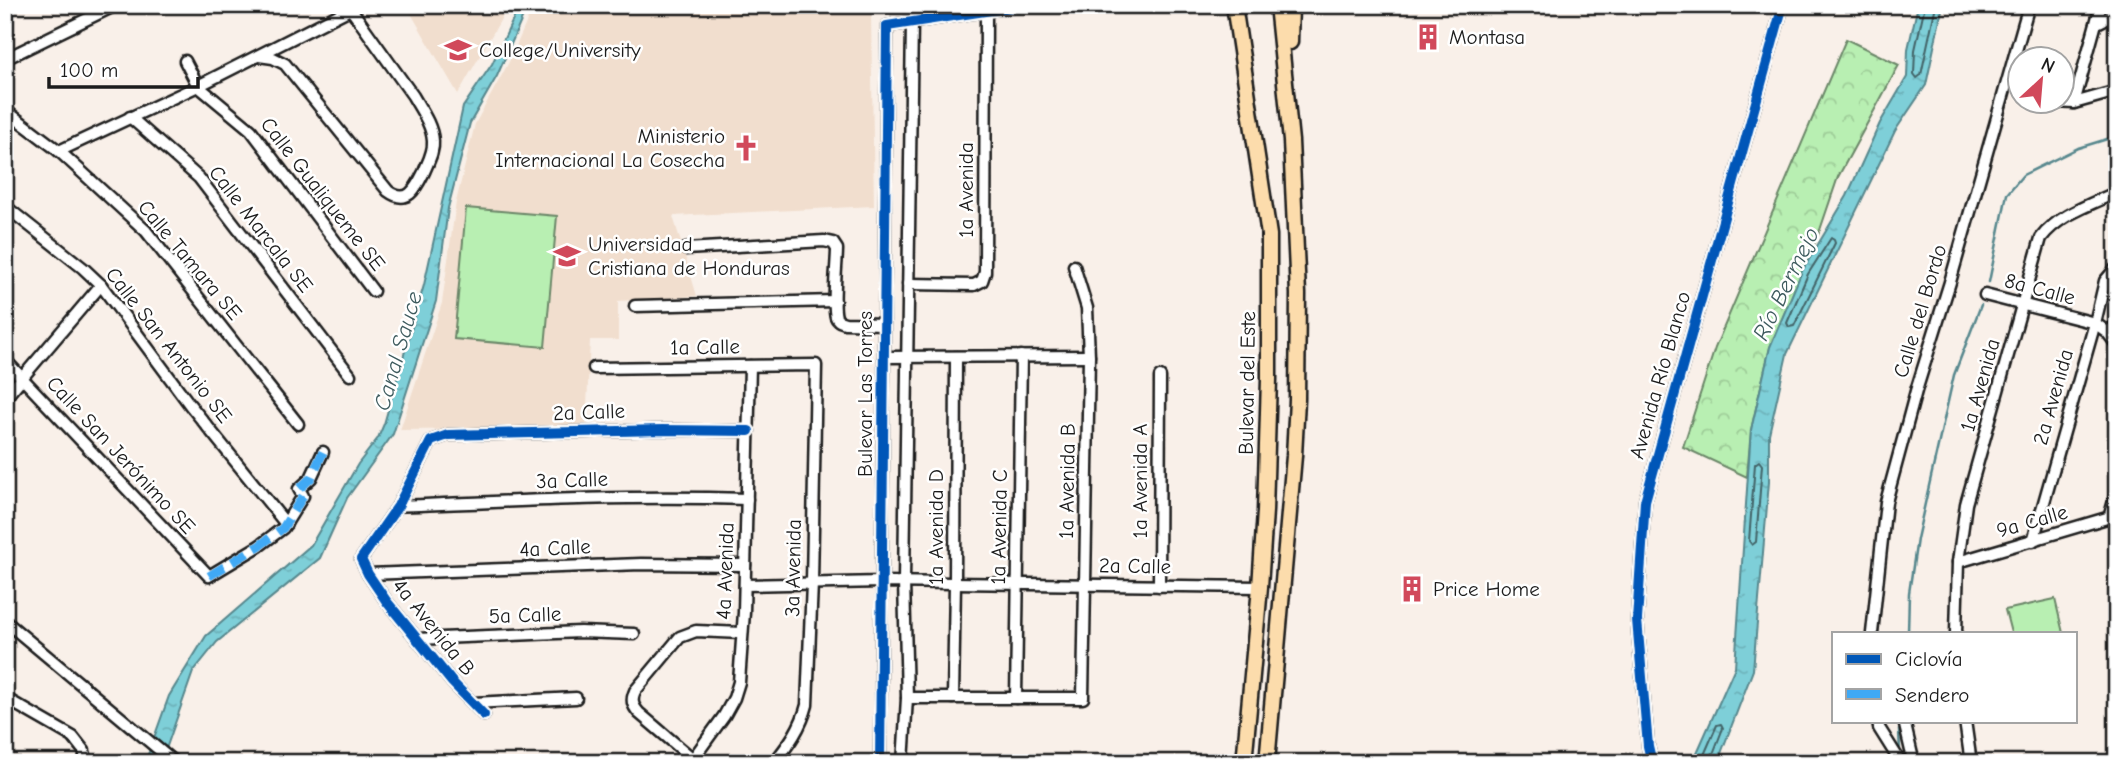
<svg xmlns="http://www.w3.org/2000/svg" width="2122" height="768" viewBox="0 0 2122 768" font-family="'Comic Neue',sans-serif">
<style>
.built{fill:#f1dece}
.grass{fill:#b8efb2;stroke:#6a8667;stroke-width:2}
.park{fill:url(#park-crowns);stroke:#6a8667;stroke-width:2}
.water{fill:url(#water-ripples);stroke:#57878d;stroke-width:2}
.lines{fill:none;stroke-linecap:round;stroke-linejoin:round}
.shore{stroke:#436467;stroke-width:2}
.stream{stroke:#57878d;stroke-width:2.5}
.minor-casing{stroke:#1c1c1c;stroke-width:15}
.highway-casing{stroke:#1c1c1c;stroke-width:19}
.minor{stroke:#fff;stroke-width:10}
.highway{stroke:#fcdcac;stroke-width:14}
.quiet{stroke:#3fa9f5;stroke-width:9;stroke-dasharray:18 9;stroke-linecap:butt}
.cycleway-casing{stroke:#fff;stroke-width:15}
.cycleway{stroke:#0057b8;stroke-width:10}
.labels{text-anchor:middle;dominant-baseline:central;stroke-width:5;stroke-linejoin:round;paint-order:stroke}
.poi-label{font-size:21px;fill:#1c1c1c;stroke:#fff;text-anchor:start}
.street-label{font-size:21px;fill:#1c1c1c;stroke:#fff}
.water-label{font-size:23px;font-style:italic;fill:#3e5b5e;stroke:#fff}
</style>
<defs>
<pattern id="park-crowns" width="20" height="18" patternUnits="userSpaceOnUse" patternTransform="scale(1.75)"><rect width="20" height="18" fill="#b8efb2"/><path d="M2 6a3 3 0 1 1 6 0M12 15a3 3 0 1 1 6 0" fill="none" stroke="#9ecc98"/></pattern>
<pattern id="water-ripples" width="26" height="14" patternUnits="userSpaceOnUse" patternTransform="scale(1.75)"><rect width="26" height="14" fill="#7ecfd8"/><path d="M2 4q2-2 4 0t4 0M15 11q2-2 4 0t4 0" fill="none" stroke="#6cb1b9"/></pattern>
</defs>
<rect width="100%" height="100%" fill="#f9f0e9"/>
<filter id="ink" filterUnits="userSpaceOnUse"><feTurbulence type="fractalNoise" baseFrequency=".0143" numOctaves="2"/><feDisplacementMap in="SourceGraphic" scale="14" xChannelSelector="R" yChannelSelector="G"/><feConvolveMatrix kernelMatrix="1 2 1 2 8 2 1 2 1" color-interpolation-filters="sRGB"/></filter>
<g filter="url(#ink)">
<!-- built -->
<g class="built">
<polygon points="406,5 509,5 458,94"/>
<polygon points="534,5 868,5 871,13 874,206 673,216 697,296 618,301 618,340 590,340 586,428 400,430 442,303 456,202 475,124 509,62"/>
</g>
<!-- grass -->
<g class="grass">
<polygon points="466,208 557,216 545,347 454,339"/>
<polygon points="2055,599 2063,633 2011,633 2005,610"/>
</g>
<!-- park -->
<polygon class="park" points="1846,39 1899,65 1838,177 1820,230 1770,347 1751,430 1747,477 1683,447 1715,348"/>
<!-- water -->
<g class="water">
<polygon points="520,5 528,5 497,76 470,123 448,208 436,301 393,434 347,498 320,558 217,642 193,672 166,749 164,763 145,763 169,696 206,636 311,545 358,464 378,438 384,424 424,285 463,107 492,64"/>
<polygon points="1918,5 1943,5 1926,85 1895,131 1787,354 1769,434 1769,482 1753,670 1720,756 1719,763 1697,763 1696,755 1735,667 1751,430 1770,347 1802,271 1847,196 1880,123 1907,77 1908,49"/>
</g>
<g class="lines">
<!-- shore -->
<g class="shore">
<polyline points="1925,5 1915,50 1914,74 1917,78 1921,75 1936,5"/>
<polygon points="1831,238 1834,240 1835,243 1794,326 1789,327 1787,323 1808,274"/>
<polygon points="1759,461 1762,465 1756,542 1752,545 1749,541 1755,464"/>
<polyline points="1704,763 1704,755 1717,725 1721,724 1723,728 1713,754 1713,763"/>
</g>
<!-- stream -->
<g class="stream">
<polyline points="1989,282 2007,194 2023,175 2078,148 2117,136"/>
<polyline points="1908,633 1909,593 1917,539 1954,375 1981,305"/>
<polyline points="1899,730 1900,753"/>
</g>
<!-- minor casing -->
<g class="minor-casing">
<g id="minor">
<polyline points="2097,23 2117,13"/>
<path d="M 259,56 L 273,58 L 285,64 L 388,191 C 408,206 416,188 424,172 C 428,162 434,152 433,141 C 432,125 421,110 413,96 L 348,5"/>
<polyline points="5,59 116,5"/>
<polyline points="185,61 198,86 251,130 373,291"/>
<polyline points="2055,102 2074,103 2117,91"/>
<polyline points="2074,103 2101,5"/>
<polyline points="5,110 59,151 146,231 298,424"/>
<polyline points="130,117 199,178 350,375"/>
<polyline points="59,151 198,86 350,9"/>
<polyline points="5,206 83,268 101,285 190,405 286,524"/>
<path d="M 686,249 L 824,241 L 833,243 L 837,249 C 837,264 832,304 836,317 C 838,322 840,321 845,323 L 884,324"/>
<polyline points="908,284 974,285 982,281 985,272 986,10"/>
<polyline points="1985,295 2095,323 2107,332 2117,345"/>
<polyline points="635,306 835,301"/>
<polyline points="2107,332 2117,325"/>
<polyline points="884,357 1089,356"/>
<polyline points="5,360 209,576 259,546 283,528 303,496 299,489 311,478 323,452"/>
<path d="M 594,368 L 816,365 L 812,583 L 807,705 C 801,728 789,744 774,763"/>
<polyline points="5,398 101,285"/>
<path d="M 398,506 C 514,501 630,495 747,499"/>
<polyline points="2109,518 2117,491"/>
<polyline points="2033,541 2095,323 2105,281 2117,267"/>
<polyline points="1958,562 2117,515"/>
<polyline points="368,574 641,564 745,565"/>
<polyline points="745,585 882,582 1260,587"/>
<polyline points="1159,586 1160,377"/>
<polyline points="5,621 175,763"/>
<polyline points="1872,633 1886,502 1916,391 1950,282 2029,5"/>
<path d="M 1956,633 L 1958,562 L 1966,504 L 2041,238 C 2058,215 2092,204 2117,192"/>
<polyline points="417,639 580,632 634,634"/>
<polyline points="5,698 73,737 84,751 87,763"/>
<polyline points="907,698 1083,698 1089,356 1087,308 1074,266"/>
<polyline points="953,698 955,583 956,357"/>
<polyline points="1016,698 1021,356"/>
<polyline points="473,703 576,698"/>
<polyline points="484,715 452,682 387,602 368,574 361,559 398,506 431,441 448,435 662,430 749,431"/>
<polyline points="1878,721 1879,728 1901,763"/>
<polyline points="1904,721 1912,755 1908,763"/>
<polyline points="1965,721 1971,763"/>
<path d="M 693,759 L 639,713 C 632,705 631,700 635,691 L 680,637 L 696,631 L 742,633"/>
<polyline points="690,763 724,716 734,698 739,682 744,612 750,366"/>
<polyline points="880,763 887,26 1024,5"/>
<polyline points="903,763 907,698 904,582 912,22"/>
<polyline points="1652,763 1648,746 1637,620 1645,501 1783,5"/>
</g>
</g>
<!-- highway casing -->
<g class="highway-casing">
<g id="highway">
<polyline points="1234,5 1269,235 1269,379 1265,511 1260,587 1244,763"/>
<polyline points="1290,42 1291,5"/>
<polyline points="1267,763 1294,456 1297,400 1298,294 1291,141 1277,5"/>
</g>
</g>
<!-- minor -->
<use href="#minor" class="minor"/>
<!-- highway -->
<use href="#highway" class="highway"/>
<!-- quiet -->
<polyline class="quiet" points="209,576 259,546 283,528 303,496 299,489 311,478 323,452"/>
<!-- cycleway casing -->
<g class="cycleway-casing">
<g id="cycleway">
<polyline points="484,715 452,682 387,602 368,574 361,559 398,506 431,441 448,435 662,430 749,431"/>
<polyline points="880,763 887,26 1024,5"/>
<polyline points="1652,763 1648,746 1637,620 1645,501 1783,5"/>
</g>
</g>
<!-- cycleway -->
<use href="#cycleway" class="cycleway"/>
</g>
</g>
<!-- icons -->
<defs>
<g id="building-bare" transform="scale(2.1)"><path d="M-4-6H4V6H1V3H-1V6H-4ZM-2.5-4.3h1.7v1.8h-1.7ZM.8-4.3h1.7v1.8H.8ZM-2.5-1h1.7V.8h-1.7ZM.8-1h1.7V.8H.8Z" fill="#d1495b" stroke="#fff" stroke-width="2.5" paint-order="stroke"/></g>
<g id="university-bare" transform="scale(2.1)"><path d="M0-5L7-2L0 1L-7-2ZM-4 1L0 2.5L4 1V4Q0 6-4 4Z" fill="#d1495b" stroke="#fff" stroke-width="2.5" paint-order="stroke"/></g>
<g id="church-bare" transform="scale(2.1)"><path d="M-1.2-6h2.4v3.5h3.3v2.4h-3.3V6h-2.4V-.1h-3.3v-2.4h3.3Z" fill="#d1495b" stroke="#fff" stroke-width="2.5" paint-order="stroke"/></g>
<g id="school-bare" transform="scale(2.1)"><path d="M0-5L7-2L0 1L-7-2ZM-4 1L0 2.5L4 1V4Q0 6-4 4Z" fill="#d1495b" stroke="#fff" stroke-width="2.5" paint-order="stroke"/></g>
</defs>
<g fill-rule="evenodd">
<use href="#building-bare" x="1428" y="37"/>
<use href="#university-bare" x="458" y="50"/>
<use href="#church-bare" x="746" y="148"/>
<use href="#school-bare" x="567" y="256"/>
<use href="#building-bare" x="1412" y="589"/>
</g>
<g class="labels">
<!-- poi labels -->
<g class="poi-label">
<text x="1449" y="37">Montasa</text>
<text x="479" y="50">College/University</text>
<text x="725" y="136" text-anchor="end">Ministerio<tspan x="725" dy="24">Internacional La Cosecha</tspan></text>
<text x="588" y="244">Universidad<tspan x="588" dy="24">Cristiana de Honduras</tspan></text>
<text x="1433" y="589">Price Home</text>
</g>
<!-- street labels -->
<g class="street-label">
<text transform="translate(966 190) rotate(-90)">1a Avenida</text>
<text transform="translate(323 194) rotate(52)">Calle Gualiqueme SE</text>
<text transform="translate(261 229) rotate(52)">Calle Marcala SE</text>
<text transform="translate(190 260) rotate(50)">Calle Tamara SE</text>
<text transform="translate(2040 289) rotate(15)">8a Calle</text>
<text transform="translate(1920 311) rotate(-73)">Calle del Bordo</text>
<text transform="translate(169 345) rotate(52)">Calle San Antonio SE</text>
<text transform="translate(705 347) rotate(-1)">1a Calle</text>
<text transform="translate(1660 375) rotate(-74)">Avenida Río Blanco</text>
<text transform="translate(1247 383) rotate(-89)">Bulevar del Este</text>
<text transform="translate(1980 385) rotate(-74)">1a Avenida</text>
<text transform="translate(865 394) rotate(-90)">Bulevar Las Torres</text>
<text transform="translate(2053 397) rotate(-74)">2a Avenida</text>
<text transform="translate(589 412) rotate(-2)">2a Calle</text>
<text transform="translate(121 455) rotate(47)">Calle San Jerónimo SE</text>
<text transform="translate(572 480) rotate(-2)">3a Calle</text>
<text transform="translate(1067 481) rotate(-89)">1a Avenida B</text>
<text transform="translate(1140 481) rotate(-90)">1a Avenida A</text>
<text transform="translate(2032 521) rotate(-16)">9a Calle</text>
<text transform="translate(936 527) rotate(-90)">1a Avenida D</text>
<text transform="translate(999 527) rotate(-89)">1a Avenida C</text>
<text transform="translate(555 548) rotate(-3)">4a Calle</text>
<text transform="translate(1135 566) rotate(1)">2a Calle</text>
<text transform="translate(793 568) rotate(-89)">3a Avenida</text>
<text transform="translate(725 571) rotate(-88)">4a Avenida</text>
<text transform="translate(525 615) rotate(-2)">5a Calle</text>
<text transform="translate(434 627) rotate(51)">4a Avenida B</text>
</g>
<!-- water labels -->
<g class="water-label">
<text transform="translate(1786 284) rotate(-64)">Río Bermejo</text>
<text transform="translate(398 351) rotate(-74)">Canal Sauce</text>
</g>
</g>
<!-- margin -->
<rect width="2122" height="768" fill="none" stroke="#fff" stroke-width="28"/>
<rect x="14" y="14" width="2094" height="740" fill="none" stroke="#1c1c1c" stroke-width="2.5" filter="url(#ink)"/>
<!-- legend -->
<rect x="1832" y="632" width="245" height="91" fill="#ffffff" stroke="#a4a4a4" stroke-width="2"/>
<rect x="1846" y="654" width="35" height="10" fill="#0057b8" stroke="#a4a4a4" stroke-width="2"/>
<text x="1895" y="666" font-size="21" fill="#1c1c1c">Ciclovía</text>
<rect x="1846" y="689" width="35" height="10" fill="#3fa9f5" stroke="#a4a4a4" stroke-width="2"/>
<text x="1895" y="702" font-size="21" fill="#1c1c1c">Sendero</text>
<!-- north arrow -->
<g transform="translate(2041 80) rotate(26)"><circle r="33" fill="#ffffff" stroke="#a4a4a4" stroke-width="2"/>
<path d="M0-5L12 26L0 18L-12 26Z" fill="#d1495b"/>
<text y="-10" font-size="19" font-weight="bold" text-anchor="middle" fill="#1c1c1c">N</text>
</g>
<!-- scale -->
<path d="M49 77v10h149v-10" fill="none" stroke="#1c1c1c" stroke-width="3.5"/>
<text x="60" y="77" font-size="21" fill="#1c1c1c" stroke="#ffffff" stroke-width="5" paint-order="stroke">100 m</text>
</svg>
